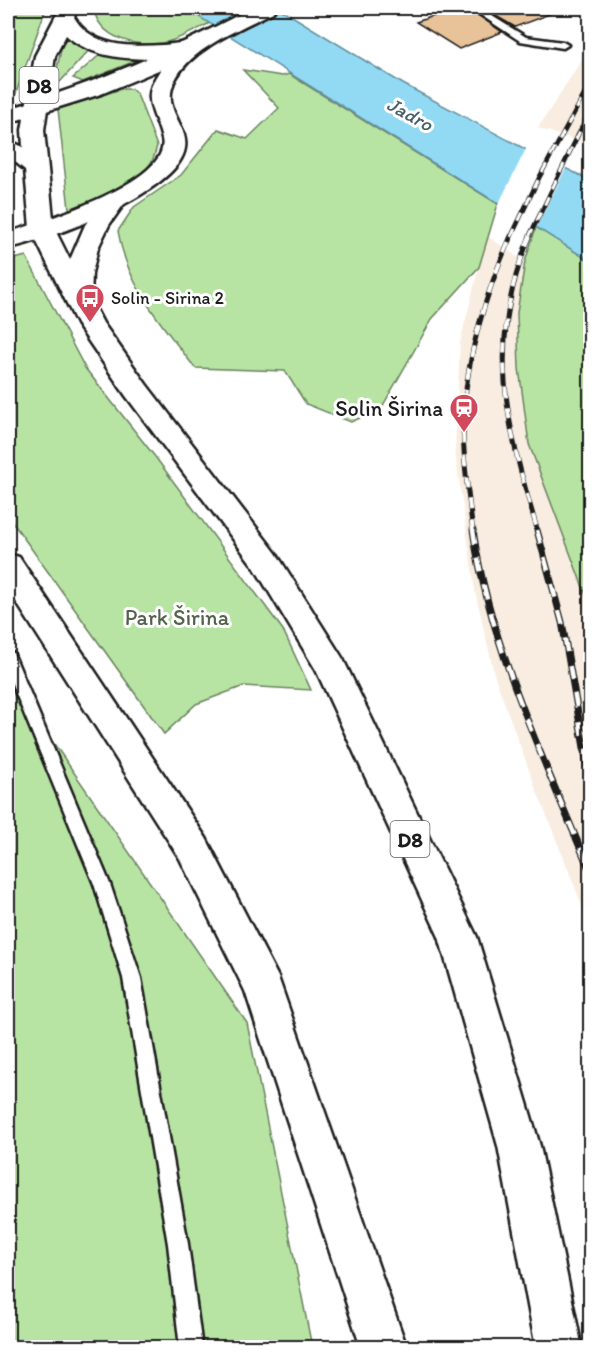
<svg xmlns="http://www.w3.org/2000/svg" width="598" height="1355" viewBox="0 0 598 1355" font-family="Itim,sans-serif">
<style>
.built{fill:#f8ede0}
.green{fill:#b7e4a3;stroke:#6a8060;stroke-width:1.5}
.water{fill:#92daf3;stroke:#638e9d;stroke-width:1.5}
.pier{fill:#fff}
.building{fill:#e8c299;stroke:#1c1c1c;stroke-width:1.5}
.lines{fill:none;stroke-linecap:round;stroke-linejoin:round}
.lane-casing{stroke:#1c1c1c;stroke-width:5}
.secondary-casing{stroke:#1c1c1c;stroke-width:5}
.highway-casing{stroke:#1c1c1c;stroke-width:5}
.lane{fill:#fff;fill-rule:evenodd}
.secondary{fill:#fff;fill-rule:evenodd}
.highway{fill:#fff;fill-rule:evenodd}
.rail-far2-casing{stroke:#1c1c1c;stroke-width:4.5}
.rail-far1-casing{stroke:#1c1c1c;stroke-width:5}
.rail-casing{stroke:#1c1c1c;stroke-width:7}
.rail-far2{stroke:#fff;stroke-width:3;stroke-dasharray:9;stroke-linecap:butt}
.rail-far1{stroke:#fff;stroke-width:4;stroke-dasharray:11;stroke-linecap:butt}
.rail{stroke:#fff;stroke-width:4.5;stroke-dasharray:14;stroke-linecap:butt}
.labels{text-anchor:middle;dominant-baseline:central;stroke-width:6;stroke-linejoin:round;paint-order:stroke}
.far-poi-label{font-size:18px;fill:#1c1c1c;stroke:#fff;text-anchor:start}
.far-water-label{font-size:20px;font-style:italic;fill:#455e67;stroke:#fff}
.shield{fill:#fff;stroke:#606060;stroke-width:1.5}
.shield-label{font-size:21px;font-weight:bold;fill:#1c1c1c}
.poi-label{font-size:22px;fill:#1c1c1c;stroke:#fff;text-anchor:end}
.park-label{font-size:22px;fill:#52624b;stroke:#fff}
</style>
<rect width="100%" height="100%" fill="#fff"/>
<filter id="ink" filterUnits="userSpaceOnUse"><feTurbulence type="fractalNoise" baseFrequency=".0167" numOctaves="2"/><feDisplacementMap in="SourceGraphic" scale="12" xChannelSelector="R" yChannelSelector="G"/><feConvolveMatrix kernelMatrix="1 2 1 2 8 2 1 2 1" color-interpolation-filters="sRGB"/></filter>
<g filter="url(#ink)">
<!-- built -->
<g class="built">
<polygon points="590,47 590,123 581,142 538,128"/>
<polygon points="487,236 525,262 517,313 519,368 529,444 590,606 590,925 533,781 495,677 475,591 455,452 460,342"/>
</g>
<!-- green -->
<g class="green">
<polygon points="8,8 46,8 15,96 8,99"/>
<path d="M 115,8 L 185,8 L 210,23 C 196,30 182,38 167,42 C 142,48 104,41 95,14 Z"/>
<polygon points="67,39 91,48 60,82 54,83 63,40"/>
<polygon points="102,53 138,57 140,59 83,82 73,78"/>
<path d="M 243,70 L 282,76 L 289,74 L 498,204 L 479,267 L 432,319 L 381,409 L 351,422 L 306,404 L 285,371 L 195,368 C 162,324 127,287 118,231 L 134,207 L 181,175 L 218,129 L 247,139 L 279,108 Z"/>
<path d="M 121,89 L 131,89 L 137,94 L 157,146 C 155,152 154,160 150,164 C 139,180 88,209 69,209 L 58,109 Z"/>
<polygon points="536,227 590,261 590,606 529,444 519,368 517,313 525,262"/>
<polygon points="26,256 85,368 156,458 283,630 311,690 244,686 196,704 164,734 8,516 8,261"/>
<polygon points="8,677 247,1023 312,1347 8,1347"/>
</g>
<!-- water -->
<polygon class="water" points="185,8 279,8 403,84 525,149 590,180 590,261"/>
<!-- pier -->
<polygon class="pier" points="527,147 567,166 535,230 497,207"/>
<!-- building -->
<g class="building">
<polygon points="458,8 468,8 502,32 459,49 416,22"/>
<polygon points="482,8 560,8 560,10 515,27"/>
</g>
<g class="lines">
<!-- lane casing -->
<g class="lane-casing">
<g id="lane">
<polygon points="470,8 479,8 526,37 563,42 568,45 563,48 520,41"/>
<polygon points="8,652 13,653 15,657 110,884 141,978 188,1244 202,1348 180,1348 168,1244 123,978 94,884 8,674"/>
</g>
</g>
<!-- secondary casing -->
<g class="secondary-casing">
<path id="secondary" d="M 252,8 L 276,8 L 273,12 C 243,28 193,47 176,78 C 159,109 189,124 185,148 C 179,192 47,241 8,248 L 8,233 C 38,222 173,182 162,139 C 155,110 139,99 161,69 L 101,94 L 8,123 L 8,109 C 95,84 172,50 252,8 Z"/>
</g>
<!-- highway casing -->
<g class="highway-casing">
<g id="highway">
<path d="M 60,8 L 78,8 L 74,17 C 92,48 131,47 163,45 C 174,44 185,41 195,44 L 198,48 L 195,52 C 156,62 97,64 66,35 L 55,56 L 44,130 L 54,228 L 70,260 L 85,225 L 106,196 L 114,194 L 122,196 L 126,201 L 109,225 L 98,248 L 92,273 L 91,300 L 103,323 L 146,384 L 276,553 L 343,659 L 477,937 L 540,1146 L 582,1348 L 536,1348 L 498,1146 L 439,937 L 316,670 L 254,567 L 126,396 L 77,324 L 30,228 L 25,170 L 8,156 L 8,140 L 23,147 L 22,130 L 35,56 Z"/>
<polygon points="8,554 19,557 206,838 278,977 407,1348 361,1348 245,991 180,859 8,589"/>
</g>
</g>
<!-- lane -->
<use href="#lane" class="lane"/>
<!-- secondary -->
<use href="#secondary" class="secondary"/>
<!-- highway -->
<use href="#highway" class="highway"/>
<!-- rail-far2 casing -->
<g class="rail-far2-casing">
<g id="rail-far2">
<polyline points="511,237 539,178 590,84"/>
<polyline points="529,237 590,110"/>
</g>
</g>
<!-- rail-far1 casing -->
<g class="rail-far1-casing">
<g id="rail-far1">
<path d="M 530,236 C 485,342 506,426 538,532"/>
<path d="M 473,532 C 468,491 461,449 464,408 C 469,348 487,290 511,236"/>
</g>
</g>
<!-- rail casing -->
<g class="rail-casing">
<g id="rail">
<path d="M 473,530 C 490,647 545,763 590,871"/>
<polyline points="537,530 562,622 590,782"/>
</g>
</g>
<!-- rail-far2 -->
<use href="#rail-far2" class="rail-far2"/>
<!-- rail-far1 -->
<use href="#rail-far1" class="rail-far1"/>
<!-- rail -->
<use href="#rail" class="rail"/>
</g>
</g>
<!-- icons -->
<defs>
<g id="bus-pin" transform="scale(1.5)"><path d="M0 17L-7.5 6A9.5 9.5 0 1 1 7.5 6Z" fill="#d1495b" stroke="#fff"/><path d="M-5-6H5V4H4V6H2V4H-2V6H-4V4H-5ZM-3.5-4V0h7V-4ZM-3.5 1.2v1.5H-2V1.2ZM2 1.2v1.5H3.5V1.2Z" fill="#fff"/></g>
<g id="station-pin" transform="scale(1.5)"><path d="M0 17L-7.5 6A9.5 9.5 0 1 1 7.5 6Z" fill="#d1495b" stroke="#fff"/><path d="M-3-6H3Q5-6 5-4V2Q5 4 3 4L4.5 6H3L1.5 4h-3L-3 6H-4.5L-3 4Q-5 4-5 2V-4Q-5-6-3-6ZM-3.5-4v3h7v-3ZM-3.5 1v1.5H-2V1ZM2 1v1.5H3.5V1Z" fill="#fff"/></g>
</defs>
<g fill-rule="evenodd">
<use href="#bus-pin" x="90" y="298"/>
<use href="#station-pin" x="464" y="408"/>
</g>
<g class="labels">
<!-- far-poi labels -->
<g class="far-poi-label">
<text x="111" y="298">Solin - Sirina 2</text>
</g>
<!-- far-water labels -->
<g class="far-water-label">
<text transform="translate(410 114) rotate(29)">Jadro</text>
</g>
<!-- shield labels -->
<g class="shield">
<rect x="19.5" y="67" width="39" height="36" rx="4.5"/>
<rect x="390.5" y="821" width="39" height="36" rx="4.5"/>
</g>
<g class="shield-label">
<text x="39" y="85">D8</text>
<text x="410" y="839">D8</text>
</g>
<!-- poi labels -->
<g class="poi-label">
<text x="443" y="408">Solin Širina</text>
</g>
<!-- park labels -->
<g class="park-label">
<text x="177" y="617">Park Širina</text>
</g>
</g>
<!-- margin -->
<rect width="598" height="1355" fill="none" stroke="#fff" stroke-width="30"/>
<rect x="15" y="15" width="568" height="1325" fill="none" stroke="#1c1c1c" stroke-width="2" filter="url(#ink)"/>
</svg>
